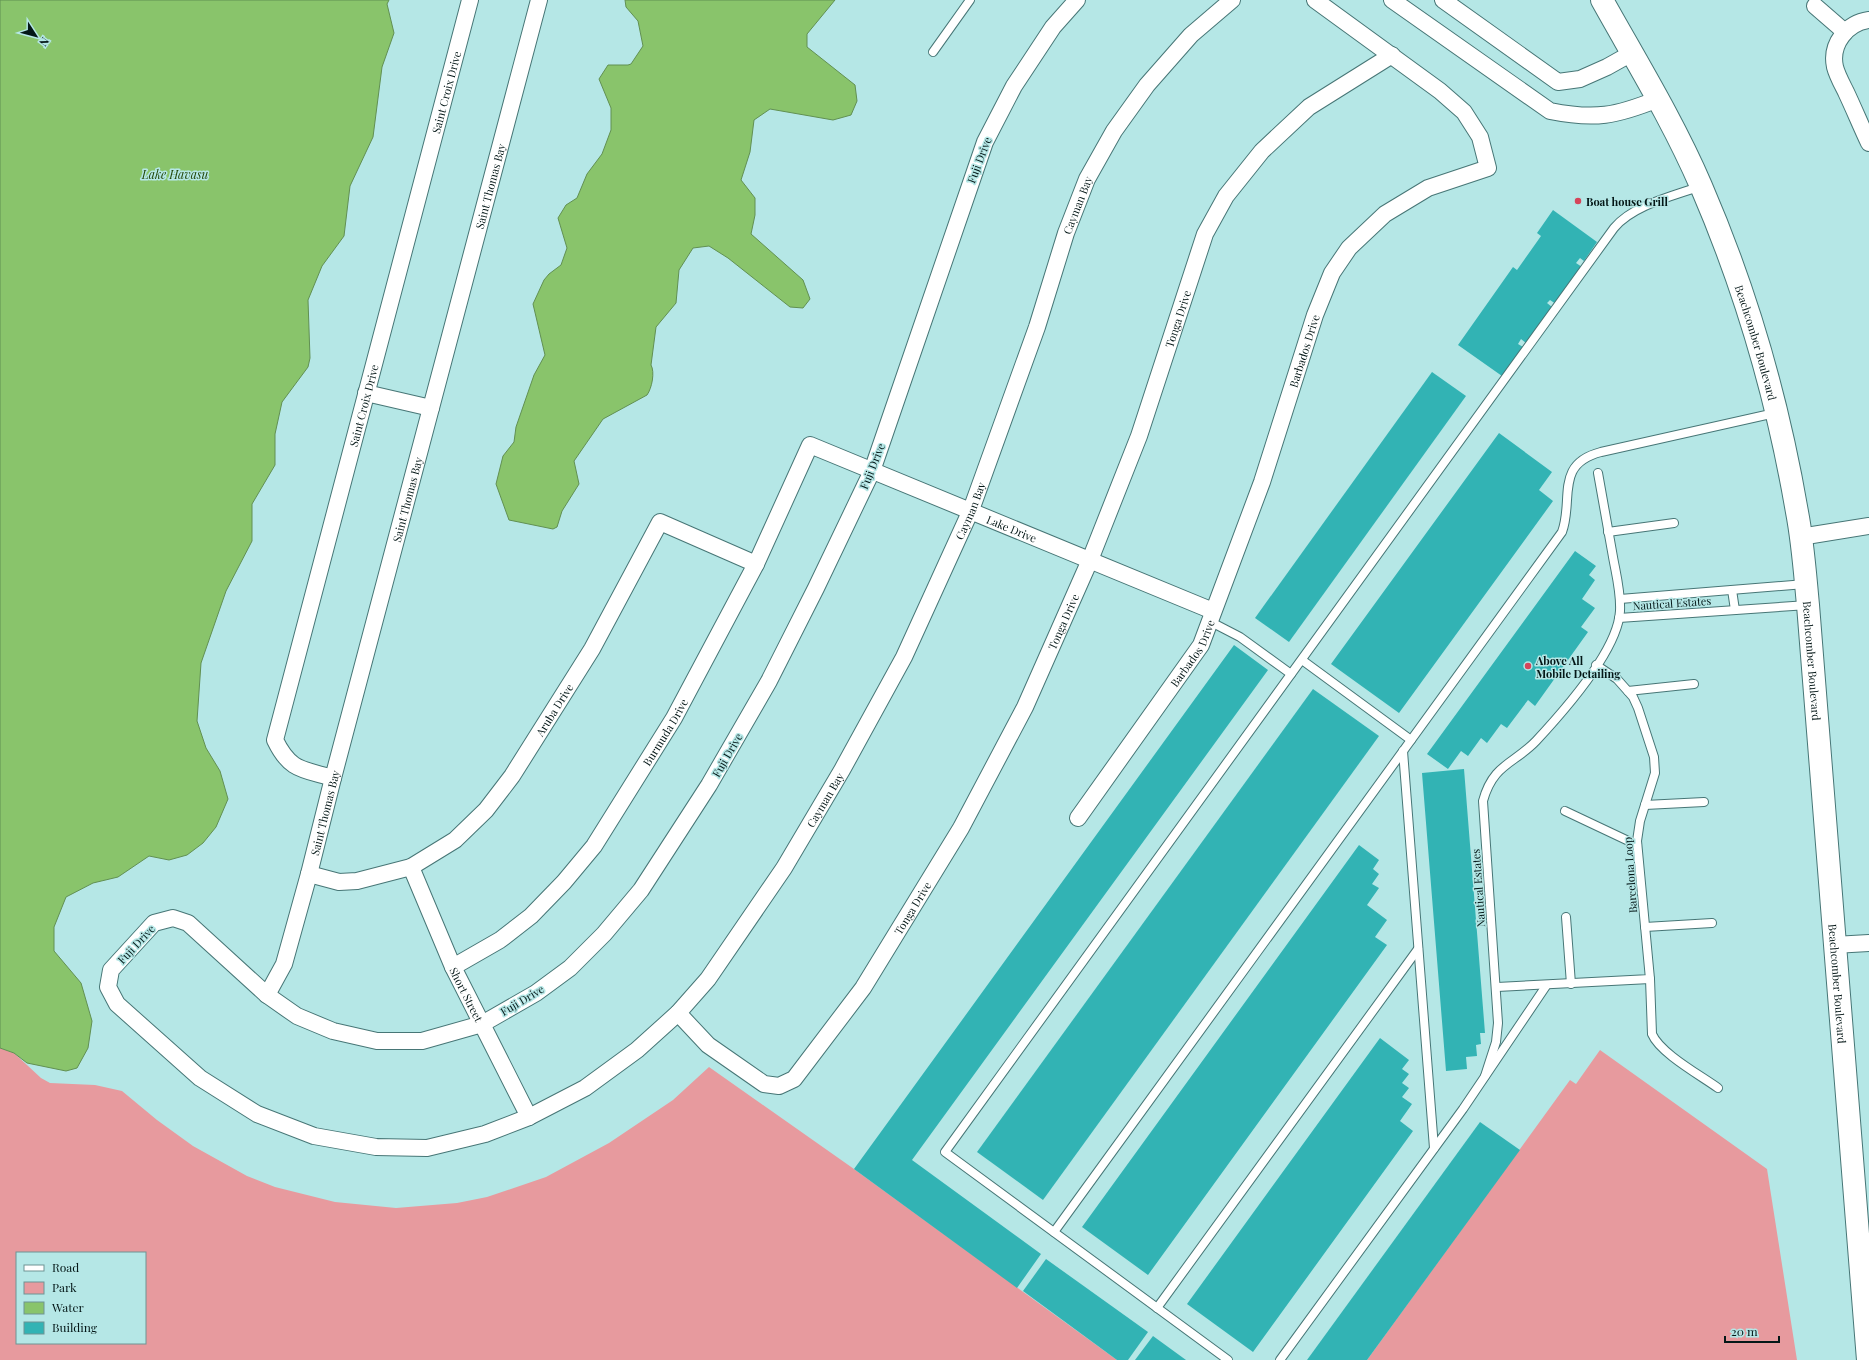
<svg xmlns="http://www.w3.org/2000/svg" width="1869" height="1360" viewBox="0 0 1869 1360" font-family="'Playfair Display',serif">
<style>
.green{fill:#e79a9e;fill-rule:evenodd}
.water{fill:#89c46b;stroke:#619052}
.building{fill:#32b3b4}
.lines{fill:none;stroke-linecap:round;stroke-linejoin:round}
.lane-casing{stroke:#477676;stroke-width:10}
.street-casing{stroke:#477676;stroke-width:18}
.secondary-casing{stroke:#477676;stroke-width:24}
.lane{stroke:#fff;stroke-width:8}
.street{stroke:#fff;stroke-width:16}
.secondary{stroke:#fff;stroke-width:22}
.poi-dot{fill:#d5455a;stroke:#b5e7e6;stroke-width:1.5}
.labels{text-anchor:middle;dominant-baseline:central;stroke-width:3;stroke-linejoin:round;paint-order:stroke}
.street-label{font-size:11px;fill:#041717;stroke:#b5e7e6}
.poi-label{font-size:11px;font-weight:bold;fill:#041717;stroke:#b5e7e6;text-anchor:start}
.water-label{font-size:12px;font-style:italic;fill:#224708;stroke:#b5e7e6}
</style>
<rect width="100%" height="100%" fill="#b5e7e6"/>
<!-- green -->
<g class="green">
<path d="M 0,1048 L 14,1053 L 41,1078 L 50,1083 L 95,1085 L 122,1091 L 157,1120 L 193,1146 L 247,1176 L 275,1187 L 335,1202 L 396,1208 L 457,1203 L 487,1197 L 546,1177 L 609,1143 L 673,1100 L 709,1067 L 854,1169 L 1117,1360 L 0,1360 ZM 17,1253 L 145,1253 L 145,1343 L 17,1343 Z"/>
<polygon points="1600,1050 1767,1169 1797,1360 1367,1360 1570,1080 1576,1084"/>
</g>
<!-- water -->
<g class="water">
<polygon points="0,0 389,0 387,4 394,33 382,67 373,137 350,186 344,236 322,266 308,300 310,358 308,367 282,402 275,434 275,465 252,504 252,541 226,591 201,663 197,721 206,748 220,771 228,799 216,827 203,843 187,855 169,860 149,856 118,877 93,883 66,897 54,927 54,951 81,983 92,1021 88,1048 77,1068 66,1071 27,1063 14,1053 0,1048"/>
<path d="M 625,0 L 835,0 L 807,34 L 807,47 L 855,85 L 857,101 L 851,115 L 833,120 L 770,109 L 754,120 L 750,152 L 741,180 L 755,198 L 755,215 L 751,234 L 803,280 L 810,299 L 803,308 L 790,307 L 728,258 L 709,246 L 693,248 L 679,270 L 676,303 L 656,327 L 651,365 C 655,372 652,388 647,395 L 603,419 L 574,461 L 579,484 L 562,511 L 557,527 L 553,529 L 509,520 L 496,484 L 503,456 L 514,442 L 516,427 L 534,375 L 545,355 L 533,304 L 544,280 L 549,274 L 561,265 L 567,248 L 558,218 L 566,205 L 577,198 L 587,174 L 602,154 L 611,130 L 611,108 L 599,79 L 608,65 L 628,65 L 631,64 L 643,46 L 638,21 L 626,7 Z"/>
</g>
<!-- building -->
<g class="building">
<polygon points="1553,210 1597,242 1584,261 1580,258 1576,263 1582,267 1556,304 1550,300 1547,303 1552,307 1526,343 1521,339 1518,344 1523,347 1502,376 1458,345 1513,267 1517,270 1541,236 1537,233"/>
<polygon points="1432,372 1466,396 1289,642 1255,618"/>
<polygon points="1499,433 1552,472 1539,490 1553,501 1399,713 1331,664"/>
<polygon points="1575,551 1596,566 1589,575 1595,580 1582,599 1595,608 1581,627 1588,632 1535,706 1528,700 1507,728 1501,724 1487,743 1481,738 1468,756 1461,751 1448,769 1427,754"/>
<polygon points="1234,645 1268,670 912,1160 1041,1254 1017,1288 854,1169"/>
<polygon points="1313,689 1379,736 1043,1200 977,1152"/>
<polygon points="1464,769 1485,1033 1480,1033 1481,1044 1476,1045 1477,1056 1466,1057 1467,1069 1446,1071 1422,773"/>
<polygon points="1359,845 1379,860 1373,869 1379,874 1372,884 1379,888 1367,905 1387,920 1375,937 1387,945 1148,1275 1082,1227"/>
<polygon points="1380,1038 1409,1060 1402,1069 1409,1074 1402,1083 1409,1088 1402,1097 1412,1104 1400,1121 1413,1131 1253,1352 1187,1304"/>
<polygon points="1480,1122 1520,1150 1367,1360 1307,1360"/>
<polygon points="1046,1259 1148,1332 1128,1360 1117,1360 1023,1291"/>
<polygon points="1153,1336 1186,1360 1135,1360"/>
</g>
<g class="lines">
<!-- lane casing -->
<g class="lane-casing">
<g id="lane">
<polyline points="933,52 970,0"/>
<polyline points="1608,532 1674,523"/>
<polyline points="1732,590 1735,610"/>
<polyline points="1620,599 1805,584"/>
<polyline points="1619,618 1808,605"/>
<polyline points="1211,622 1240,637 1291,674"/>
<polyline points="1302,660 1411,740"/>
<polyline points="1628,691 1694,684"/>
<polyline points="1403,751 1434,1148"/>
<polyline points="1645,805 1704,802"/>
<polyline points="1565,811 1637,845"/>
<polyline points="1566,917 1571,984"/>
<polyline points="1645,927 1712,923"/>
<path d="M 1650,979 L 1652,1034 C 1660,1053 1700,1075 1718,1088"/>
<polyline points="1497,987 1650,979 1637,841 1640,821 1655,773 1654,757 1638,708 1633,697 1617,679 1596,665"/>
<path d="M 1485,1076 L 1496,1042 L 1498,1023 L 1483,801 C 1493,764 1514,764 1536,741 C 1563,712 1618,650 1620,611 C 1621,592 1616,574 1613,557 C 1608,529 1603,501 1598,473"/>
<path d="M 1054,1232 L 1562,532 C 1574,500 1554,464 1601,452 L 1775,413"/>
<polyline points="1157,1308 1418,949"/>
<path d="M 1228,1360 L 945,1152 L 1614,228 C 1633,205 1673,196 1701,186"/>
<polyline points="1280,1360 1463,1109 1546,986"/>
</g>
</g>
<!-- street casing -->
<g class="street-casing">
<g id="street">
<path id="s1" d="M 1077,0 L 1053,27 L 1014,86 L 985,142 L 872,471 L 816,588 L 769,681 L 709,785 L 641,890 L 604,934 L 570,968 L 536,993 L 482,1024 L 422,1041 L 377,1041 L 333,1031 L 297,1016 L 267,995 L 188,923 L 173,918 L 154,923 L 111,970 L 108,987 L 117,1004 L 200,1078 L 257,1114 L 314,1136 L 376,1147 L 427,1148 L 485,1134 L 529,1117 L 585,1088 L 637,1050 L 678,1013 L 708,979 L 784,868 L 842,770 L 904,657 L 971,510 L 1037,327 L 1066,233 L 1087,179 L 1114,131 L 1147,85 L 1191,35 L 1232,0"/>
<path d="M 1392,0 L 1550,111 C 1595,120 1616,116 1658,99"/>
<polyline points="1443,0 1558,82 1580,79 1607,67 1632,53"/>
<polyline points="1815,6 1845,32"/>
<path d="M 1869,20 C 1847,23 1830,44 1835,67 C 1837,75 1842,84 1846,92 C 1854,109 1861,126 1869,143"/>
<polyline points="366,393 431,408"/>
<polyline points="1800,537 1869,526"/>
<path id="s2" d="M 333,778 C 302,769 290,771 275,740 L 470,0"/>
<path id="s3" d="M 1078,818 L 1201,645 L 1262,482 L 1315,315 L 1332,273 L 1349,248 L 1385,214 L 1428,188 L 1488,168 L 1480,137 L 1464,112 L 1440,91 L 1315,0"/>
<path id="s4" d="M 411,867 L 453,967 L 529,1117"/>
<path id="s5" d="M 309,874 L 339,882 L 357,881 L 411,867 L 455,840 L 486,810 L 512,776 L 592,649 L 660,522 L 756,564"/>
<polyline points="1834,945 1869,943"/>
<path id="s6" d="M 453,967 L 500,940 L 531,916 L 564,882 L 594,846 L 674,718 L 756,564 L 810,445 L 1213,611"/>
<path id="s7" d="M 267,995 L 284,964 L 309,874 L 333,778 L 539,0"/>
<path id="s8" d="M 678,1013 L 708,1045 L 764,1084 L 779,1086 L 794,1079 L 863,988 L 961,828 L 1025,707 L 1090,560 L 1139,436 L 1205,234 L 1226,196 L 1262,151 L 1309,107 L 1392,55"/>
</g>
</g>
<!-- secondary casing -->
<g class="secondary-casing">
<g id="secondary">
<path id="s9" d="M 1602,0 C 1636,61 1673,121 1701,186 C 1746,290 1778,401 1797,512 C 1803,543 1805,574 1808,605 L 1868,1360"/>
</g>
</g>
<!-- lane -->
<use href="#lane" class="lane"/>
<!-- street -->
<use href="#street" class="street"/>
<!-- secondary -->
<use href="#secondary" class="secondary"/>
</g>
<!-- markers -->
<g class="poi-dot">
<circle cx="1578" cy="201" r="4"/>
<circle cx="1528" cy="666" r="4"/>
</g>
<g class="labels">
<!-- street labels -->
<g class="street-label">
<text stroke="none"><textPath href="#s2" startOffset="743">Saint Croix Drive</textPath></text>
<text transform="translate(979 160) rotate(-69)">Fuji Drive</text>
<text stroke="none"><textPath href="#s7" startOffset="840">Saint Thomas Bay</textPath></text>
<text stroke="none"><textPath href="#s1" startOffset="3228">Cayman Bay</textPath></text>
<text stroke="none"><textPath href="#s8" startOffset="1000">Tonga Drive</textPath></text>
<text stroke="none"><textPath href="#s9" startOffset="377">Beachcomber Boulevard</textPath></text>
<text stroke="none"><textPath href="#s3" startOffset="524">Barbados Drive</textPath></text>
<text stroke="none"><textPath href="#s2" startOffset="419">Saint Croix Drive</textPath></text>
<text transform="translate(872 466) rotate(-68)">Fuji Drive</text>
<text stroke="none"><textPath href="#s7" startOffset="516">Saint Thomas Bay</textPath></text>
<text stroke="none"><textPath href="#s1" startOffset="2904">Cayman Bay</textPath></text>
<text stroke="none"><textPath href="#s6" startOffset="862">Lake Drive</textPath></text>
<text transform="translate(1672 603) rotate(-4)">Nautical Estates</text>
<text stroke="none"><textPath href="#s8" startOffset="676">Tonga Drive</textPath></text>
<text stroke="none"><textPath href="#s3" startOffset="201">Barbados Drive</textPath></text>
<text stroke="none"><textPath href="#s9" startOffset="701">Beachcomber Boulevard</textPath></text>
<text stroke="none"><textPath href="#s5" startOffset="321">Aruba Drive</textPath></text>
<text stroke="none"><textPath href="#s6" startOffset="322">Burmuda Drive</textPath></text>
<text transform="translate(727 755) rotate(-60)">Fuji Drive</text>
<text stroke="none"><textPath href="#s1" startOffset="2580">Cayman Bay</textPath></text>
<text stroke="none"><textPath href="#s7" startOffset="192">Saint Thomas Bay</textPath></text>
<text transform="translate(1630 875) rotate(-94)">Barcelona Loop</text>
<text transform="translate(1478 888) rotate(-94)">Nautical Estates</text>
<text stroke="none"><textPath href="#s8" startOffset="352">Tonga Drive</textPath></text>
<text transform="translate(136 944) rotate(-47)">Fuji Drive</text>
<text stroke="none"><textPath href="#s9" startOffset="1025">Beachcomber Boulevard</textPath></text>
<text stroke="none"><textPath href="#s4" startOffset="139">Short Street</textPath></text>
<text transform="translate(522 1000) rotate(-31)">Fuji Drive</text>
</g>
<!-- poi labels -->
<g class="poi-label">
<text x="1586" y="201">Boat house Grill</text>
<text x="1536" y="660">Above All<tspan x="1536" dy="13">Mobile Detailing</tspan></text>
</g>
<!-- water labels -->
<g class="water-label">
<text x="175" y="174">Lake Havasu</text>
</g>
</g>
<!-- legend -->
<rect x="16" y="1252" width="130" height="92" fill="#b5e7e6" stroke="#6e9493"/>
<rect x="24" y="1265" width="20" height="6" fill="#ffffff" stroke="#6e9493"/>
<text x="52" y="1272" font-size="12" fill="#041717">Road</text>
<rect x="24" y="1282" width="20" height="12" fill="#e79a9e" stroke="#6e9493"/>
<text x="52" y="1292" font-size="12" fill="#041717">Park</text>
<rect x="24" y="1302" width="20" height="12" fill="#89c46b" stroke="#6e9493"/>
<text x="52" y="1312" font-size="12" fill="#041717">Water</text>
<rect x="24" y="1322" width="20" height="12" fill="#32b3b4" stroke="#6e9493"/>
<text x="52" y="1332" font-size="12" fill="#041717">Building</text>
<!-- north arrow -->
<g transform="translate(36 36) rotate(126)" stroke="#b5e7e6" stroke-width="3" paint-order="stroke">
<path d="M0-3L7 15L0 10L-7 15Z" fill="#041717"/>
<text y="-6" font-size="11" font-weight="bold" text-anchor="middle" fill="#041717">N</text>
</g>
<!-- scale -->
<path d="M1725 1336v6h54v-6" fill="none" stroke="#041717" stroke-width="2"/>
<text x="1731" y="1336" font-size="12" fill="#041717" stroke="#b5e7e6" stroke-width="3" paint-order="stroke">20 m</text>
</svg>
